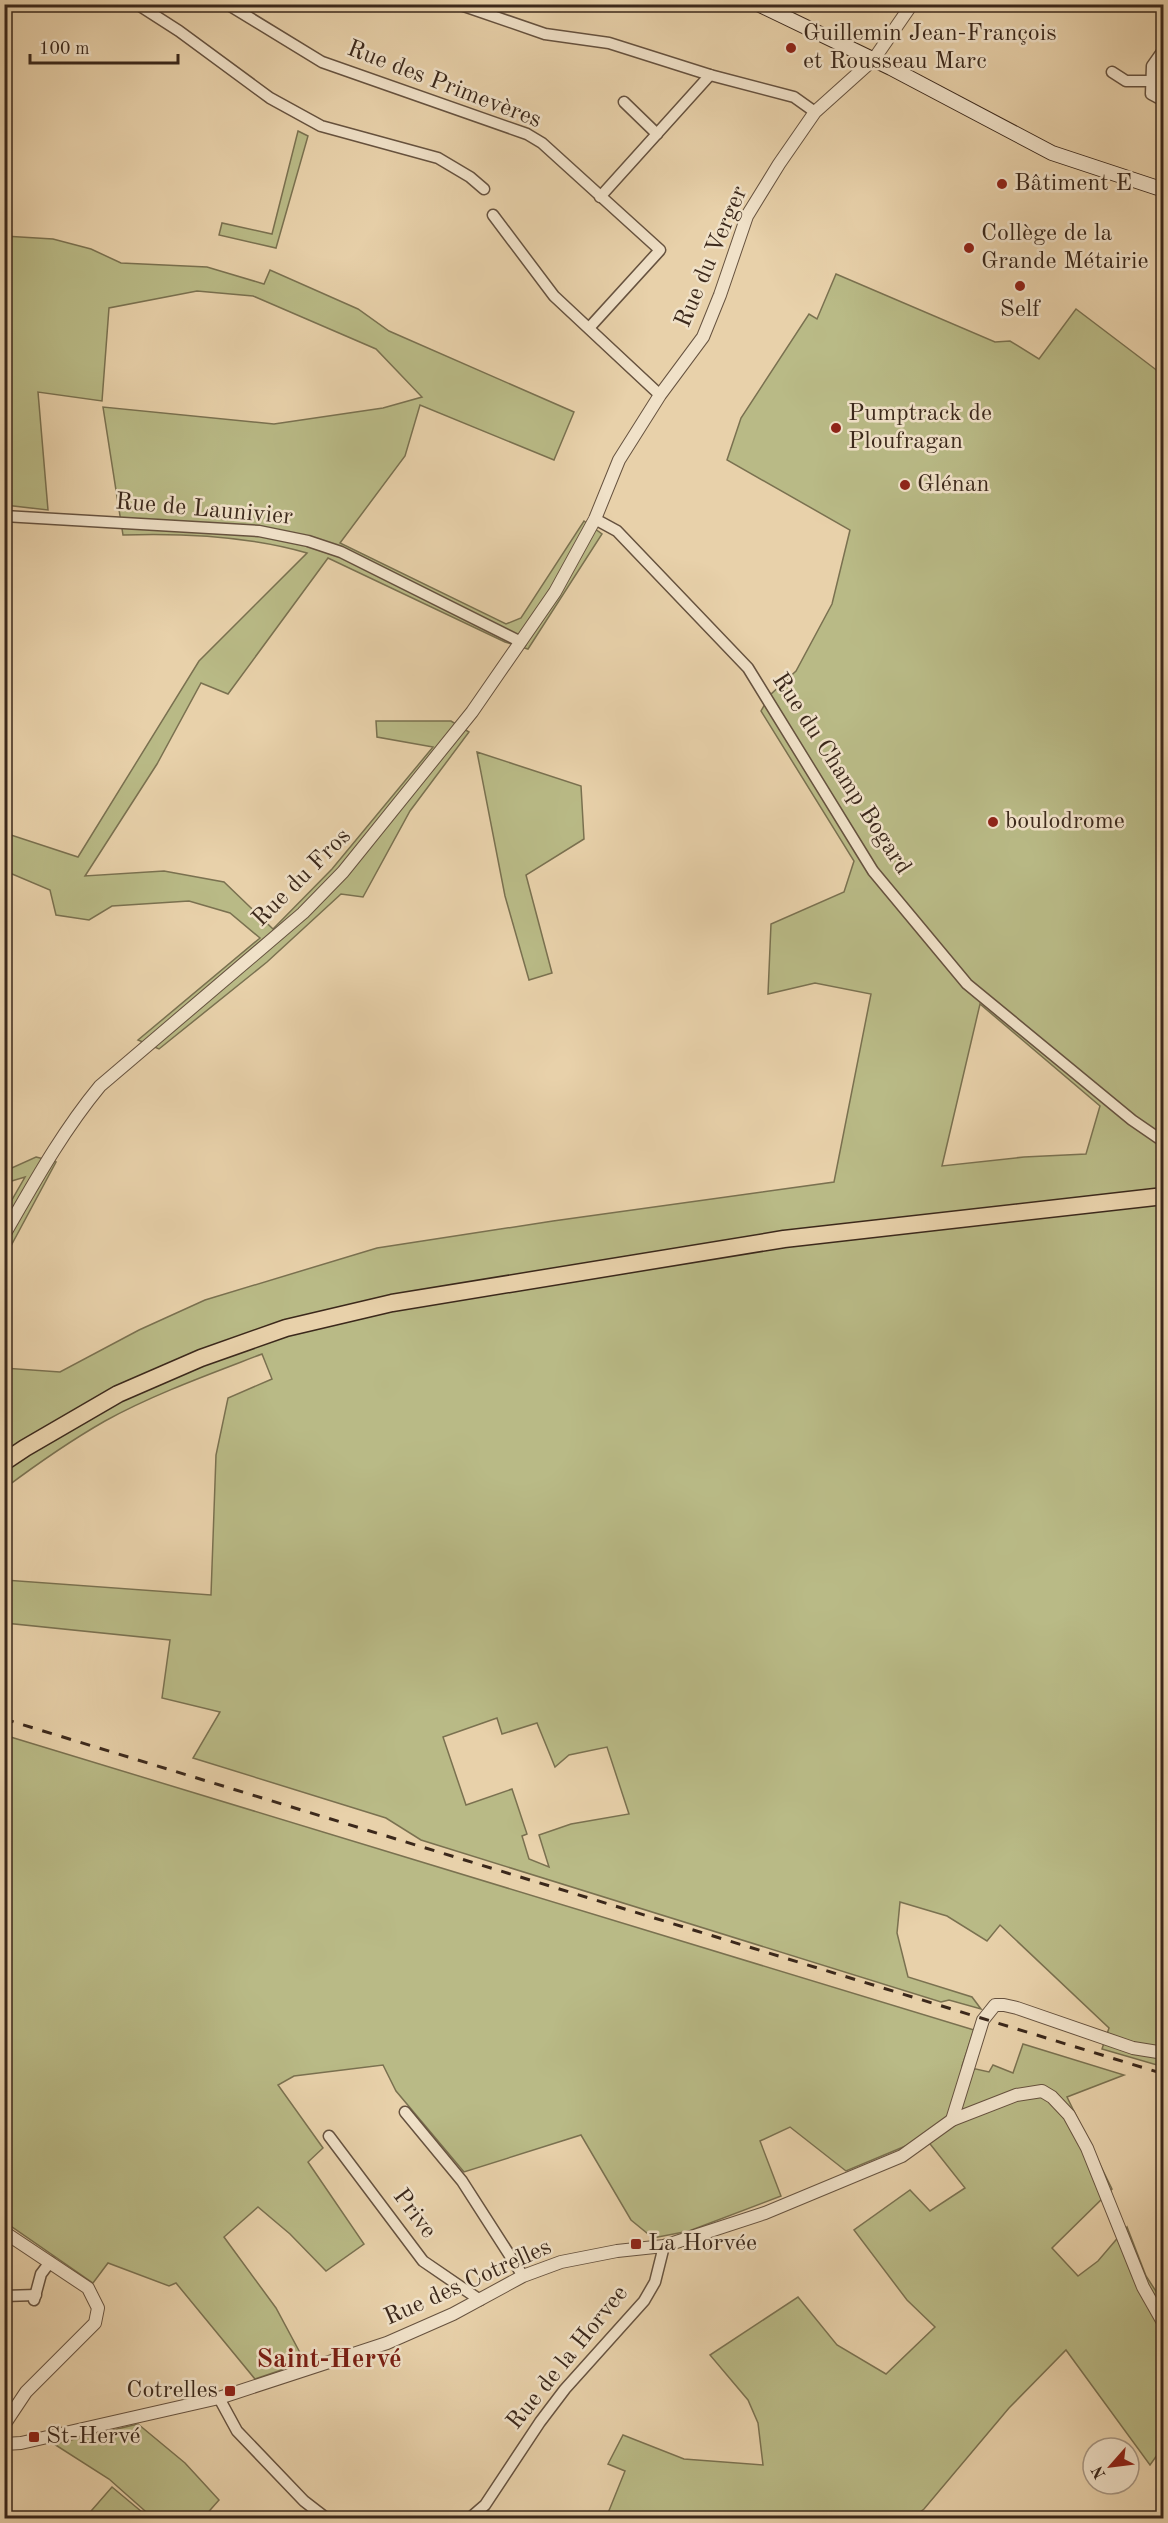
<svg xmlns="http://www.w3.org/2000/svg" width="1168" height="2523" viewBox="0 0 1168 2523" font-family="'Old Standard TT',serif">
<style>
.green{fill:#b9ba86;stroke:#7a7150;stroke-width:1.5;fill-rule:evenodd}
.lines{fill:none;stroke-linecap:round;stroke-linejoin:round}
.minor-casing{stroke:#66523f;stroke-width:13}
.tertiary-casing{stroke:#66523f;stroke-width:14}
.secondary-casing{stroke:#3b281b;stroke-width:16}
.trunk-casing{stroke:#3b281b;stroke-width:19}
.minor{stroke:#f0e1c8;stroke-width:10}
.tertiary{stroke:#f0e1c8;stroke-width:12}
.secondary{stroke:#f0e1c8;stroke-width:14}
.trunk{stroke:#e8d1aa;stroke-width:16}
.rail{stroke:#3b281b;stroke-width:3;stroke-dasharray:10 10;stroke-linecap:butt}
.poi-dot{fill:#8f2418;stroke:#f0e1c8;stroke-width:2}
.labels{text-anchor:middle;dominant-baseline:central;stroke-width:5;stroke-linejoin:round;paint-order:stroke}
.poi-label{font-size:24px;fill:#3b281b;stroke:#f0e1c8;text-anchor:start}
.street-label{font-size:24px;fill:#3b281b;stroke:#f0e1c8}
.quarter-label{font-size:27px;font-weight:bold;fill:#7a1f14;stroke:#f0e1c8}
</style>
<rect width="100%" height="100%" fill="#e8d1aa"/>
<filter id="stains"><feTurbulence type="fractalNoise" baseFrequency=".00333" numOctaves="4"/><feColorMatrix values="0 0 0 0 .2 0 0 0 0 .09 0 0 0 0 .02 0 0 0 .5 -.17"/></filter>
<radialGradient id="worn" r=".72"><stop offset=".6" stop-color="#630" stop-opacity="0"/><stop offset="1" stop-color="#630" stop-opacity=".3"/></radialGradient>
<!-- green -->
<g class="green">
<polygon points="298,131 308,136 276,248 219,235 222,223 272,234"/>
<path d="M 4,236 L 53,239 L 91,249 L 121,263 L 207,267 L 264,284 L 270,270 L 358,309 L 389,331 L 574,412 L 554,460 L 420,405 L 405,456 L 340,543 L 506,624 L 521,618 L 584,521 L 602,534 L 528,649 L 505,642 L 328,558 L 228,694 L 201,683 L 157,764 L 85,876 L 164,871 L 224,882 L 273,929 L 332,869 L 433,747 L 377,737 L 376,721 L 451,721 L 469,732 L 410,811 L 363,897 L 341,894 L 267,962 L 159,1049 L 138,1040 L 260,938 L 230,913 L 189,901 L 112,906 L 89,920 L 56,915 L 50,890 L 5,871 L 5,833 L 78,857 L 199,661 L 307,553 C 248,536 184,533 123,535 L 103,407 L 274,424 L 383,408 L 422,397 L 376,349 L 253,296 L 197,291 L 109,308 L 102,401 L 38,392 L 48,510 L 5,505 Z"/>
<path d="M 836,274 L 995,342 L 1010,341 L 1039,359 L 1076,309 L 1163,375 L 1163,2064 L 1157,2065 L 1102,2049 L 1109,2028 L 1000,1925 L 987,1941 L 947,1916 L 900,1902 L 897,1933 L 908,1977 L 972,1997 L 981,2009 L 949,2000 L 941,2002 L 421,1840 L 386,1818 L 193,1758 L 220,1712 L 162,1698 L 170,1640 L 5,1623 L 5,1580 L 211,1595 L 216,1455 L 228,1398 L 272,1379 L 262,1354 C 210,1374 154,1394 105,1421 C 70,1441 37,1464 5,1488 L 4,1368 L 60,1372 L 139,1330 L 205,1300 L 377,1248 L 553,1221 L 834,1182 L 871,994 L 815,983 L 768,994 L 771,924 L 844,892 L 854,861 L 761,711 L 770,695 L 796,671 L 832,604 L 850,530 L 727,460 L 741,418 L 809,314 L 817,319 ZM 980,1004 L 1100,1106 L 1086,1154 L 1024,1157 L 942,1166 ZM 497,1718 L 502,1734 L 537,1723 L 555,1767 L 569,1755 L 607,1747 L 629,1814 L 571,1824 L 539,1835 L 549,1867 L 529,1859 L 522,1836 L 527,1834 L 512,1789 L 466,1805 L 443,1737 Z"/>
<polygon points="477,752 581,786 584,839 526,875 552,973 529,980 505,896"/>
<polygon points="36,1157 56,1162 5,1257 5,1212 25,1177 5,1183 5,1171"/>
<polygon points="4,1735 974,2030 962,2066 989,2072 993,2065 1013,2073 1023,2044 1124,2075 1067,2097 1112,2189 1052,2248 1078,2276 1098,2261 1127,2227 1146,2276 1163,2302 1163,2447 1150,2465 1066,2350 1009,2408 924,2509 912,2518 606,2518 625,2471 608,2464 623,2435 684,2459 763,2465 758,2423 748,2400 710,2355 798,2297 837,2345 886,2374 935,2327 907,2300 854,2230 910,2190 930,2211 965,2188 923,2135 908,2145 846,2171 790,2127 760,2141 781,2196 689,2231 653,2238 631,2220 581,2135 464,2172 396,2091 383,2065 294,2076 278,2085 323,2148 308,2162 364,2244 326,2271 290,2234 258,2207 224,2237 276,2308 305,2362 255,2379 176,2283 169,2286 108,2263 93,2283 5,2222"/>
<polygon points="138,2424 185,2463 219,2500 204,2517 205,2518 153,2518 109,2479 54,2444"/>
<polygon points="112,2487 148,2517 85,2518"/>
</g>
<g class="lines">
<!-- minor casing -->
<g class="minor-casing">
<g id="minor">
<polyline points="137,4 179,31 270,98 321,126 438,158 470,177 484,189"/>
<polyline points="227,4 322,62 527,134 542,143 660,250 589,328"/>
<polyline points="458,4 545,34 609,43 710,75 794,97 815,112"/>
<polyline points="1164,49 1152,66 1151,94 1164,101"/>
<polyline points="1112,72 1126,81 1151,81"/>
<polyline points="624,102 657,134"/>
<polyline points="600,197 710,75"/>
<polyline points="493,215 554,296 660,395"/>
<polyline points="4,516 259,531 308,541 341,552 521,642"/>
<polyline points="595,519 617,531 748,668 873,871 967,984 1132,1120 1164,1142"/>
<polyline points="405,2112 462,2181 523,2276"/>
<polyline points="329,2136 423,2261 480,2300"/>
<polyline points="4,2296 36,2295"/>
<polyline points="34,2300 41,2274 50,2262"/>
<polyline points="219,2398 237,2431 304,2501 326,2518"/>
<polyline points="470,2518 485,2505 540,2422 565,2389 644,2301 655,2282 664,2246"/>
</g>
</g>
<!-- tertiary casing -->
<g class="tertiary-casing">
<g id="tertiary">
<path d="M 4,1235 C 34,1183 62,1132 100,1086 L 303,913 L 343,872 L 472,712 L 555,592 L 595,519 L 619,460 L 660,395 L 703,337 L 720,295 L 747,216 L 779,164 L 815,112 L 874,59 L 912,4"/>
<polyline points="952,2120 983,2020 995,2005 1004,2005 1017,2008 1133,2048 1164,2053"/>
<polyline points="4,2232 88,2288 98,2308 95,2323 26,2392 4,2425"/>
<polyline points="4,2444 21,2443 219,2398 387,2343 453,2314 523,2276 561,2262 617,2251 664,2246 765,2213 902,2156 952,2120 1016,2095 1042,2091 1052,2097 1069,2115 1087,2148 1143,2287 1164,2324"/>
</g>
</g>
<!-- secondary casing -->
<g class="secondary-casing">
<polyline id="secondary" points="758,4 891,68 1052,153 1164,190"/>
</g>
<!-- trunk casing -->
<g class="trunk-casing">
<polyline id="trunk" points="4,1462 25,1448 118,1394 201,1358 286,1328 392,1303 784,1239 1164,1196"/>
</g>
<!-- minor -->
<use href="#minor" class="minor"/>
<!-- tertiary -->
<use href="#tertiary" class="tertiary"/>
<!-- secondary -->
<use href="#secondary" class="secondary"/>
<!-- trunk -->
<use href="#trunk" class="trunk"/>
<!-- rail -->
<polyline class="rail" points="4,1719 1164,2074"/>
</g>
<!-- markers -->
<g class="poi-dot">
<circle cx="791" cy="48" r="6"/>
<circle cx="1002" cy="184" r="6"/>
<circle cx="969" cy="248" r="6"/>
<circle cx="1020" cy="286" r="6"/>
<circle cx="836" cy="428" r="6"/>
<circle cx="905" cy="485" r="6"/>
<circle cx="993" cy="822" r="6"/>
<rect x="630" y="2238" width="12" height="12" rx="3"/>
<rect x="224" y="2385" width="12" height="12" rx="3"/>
<rect x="28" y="2431" width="12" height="12" rx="3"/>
</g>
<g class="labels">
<!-- poi labels -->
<g class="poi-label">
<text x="803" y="34">Guillemin Jean-François<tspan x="803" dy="28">et Rousseau Marc</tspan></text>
<text x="1014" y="184">Bâtiment E</text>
<text x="981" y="234">Collège de la<tspan x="981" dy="28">Grande Métairie</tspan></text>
<text x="1020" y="310" text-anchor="middle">Self</text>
<text x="848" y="414">Pumptrack de<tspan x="848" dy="28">Ploufragan</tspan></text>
<text x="917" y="485">Glénan</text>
<text x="1005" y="822">boulodrome</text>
<text x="648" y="2244">La Horvée</text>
<text x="218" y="2391" text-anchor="end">Cotrelles</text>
<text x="46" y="2437">St-Hervé</text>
</g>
<!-- street labels -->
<g class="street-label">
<text transform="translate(444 85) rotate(21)">Rue des Primevères</text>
<text transform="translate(712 257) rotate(-67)">Rue du Verger</text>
<text transform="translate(204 510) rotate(5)">Rue de Launivier</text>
<text transform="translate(841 774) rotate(57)">Rue du Champ Bogard</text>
<text transform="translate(302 878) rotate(-45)">Rue du Fros</text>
<text transform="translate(414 2214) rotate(53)">Prive</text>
<text transform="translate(468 2283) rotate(-24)">Rue des Cotrelles</text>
<text transform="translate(568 2358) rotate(-51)">Rue de la Horvee</text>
</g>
<!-- quarter labels -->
<g class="quarter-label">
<text x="329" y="2359">Saint-Hervé</text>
</g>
</g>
<!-- margin -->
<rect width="1168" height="2523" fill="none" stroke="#e8d1aa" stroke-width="24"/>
<rect x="6" y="6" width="1156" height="2511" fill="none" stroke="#3b281b" stroke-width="3"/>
<rect x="12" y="12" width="1144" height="2499" fill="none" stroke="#3b281b" stroke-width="1.5"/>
<!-- north arrow -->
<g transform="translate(1111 2466) rotate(242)"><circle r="28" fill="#f0e1c8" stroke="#a89783" stroke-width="1.5"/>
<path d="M0-4.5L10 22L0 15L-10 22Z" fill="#8f2418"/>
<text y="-9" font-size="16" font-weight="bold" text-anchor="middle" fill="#3b281b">N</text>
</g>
<!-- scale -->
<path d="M30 54v9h148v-9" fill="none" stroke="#3b281b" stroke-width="3"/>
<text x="39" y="54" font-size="18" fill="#3b281b" stroke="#f0e1c8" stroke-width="4.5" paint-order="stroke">100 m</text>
<rect width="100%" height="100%" filter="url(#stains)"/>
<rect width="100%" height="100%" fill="url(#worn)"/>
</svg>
